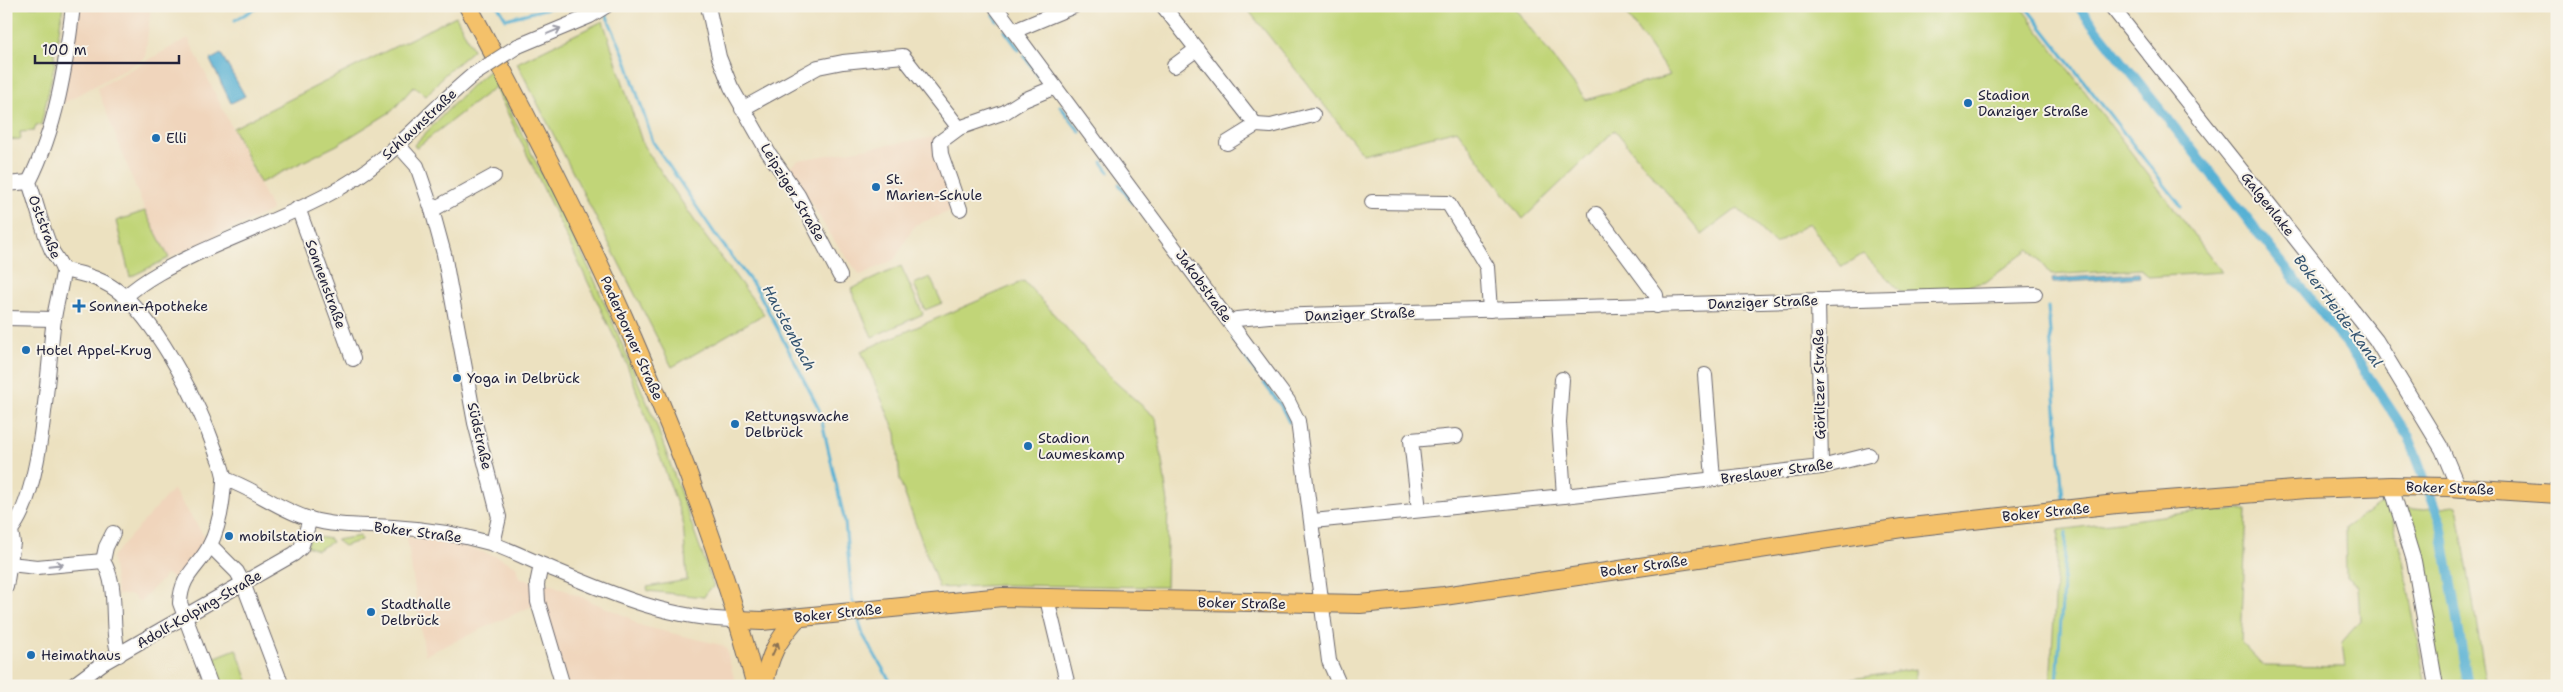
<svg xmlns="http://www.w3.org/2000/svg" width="2563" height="692" viewBox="0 0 2563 692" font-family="'Shantell Sans',sans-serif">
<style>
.built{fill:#f0d5bc}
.green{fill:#c1d578;stroke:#727c5a}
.water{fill:#56b1d4;stroke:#3c6a88}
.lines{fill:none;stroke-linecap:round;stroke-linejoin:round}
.stream{stroke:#56b1d4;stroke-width:3}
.canal{stroke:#56b1d4;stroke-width:10}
.minor-casing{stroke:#69656a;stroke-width:16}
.major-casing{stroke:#69656a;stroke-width:20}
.minor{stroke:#fff;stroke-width:14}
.major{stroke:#f4c16b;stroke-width:18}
.minor-bridge-casing{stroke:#69656a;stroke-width:16;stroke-linecap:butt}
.minor-bridge{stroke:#fff;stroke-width:14}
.oneway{stroke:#9c9ca7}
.oneway2{stroke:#8b7253}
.poi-dot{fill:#1f6fb2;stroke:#f7f3e8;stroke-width:2}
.labels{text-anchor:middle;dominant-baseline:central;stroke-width:4;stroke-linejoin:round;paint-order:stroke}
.poi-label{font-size:14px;fill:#22223b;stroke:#f7f3e8;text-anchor:start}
.street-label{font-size:14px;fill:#22223b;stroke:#f7f3e8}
.water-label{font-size:15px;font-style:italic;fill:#345471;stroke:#f7f3e8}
</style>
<rect width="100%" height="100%" fill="#f7f3e8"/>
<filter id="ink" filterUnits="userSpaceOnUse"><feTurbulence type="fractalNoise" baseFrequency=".02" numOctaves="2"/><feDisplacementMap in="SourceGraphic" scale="10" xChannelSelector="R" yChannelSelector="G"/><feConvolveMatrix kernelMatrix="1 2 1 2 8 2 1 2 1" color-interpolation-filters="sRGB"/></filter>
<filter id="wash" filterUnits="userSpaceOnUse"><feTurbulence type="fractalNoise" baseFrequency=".0096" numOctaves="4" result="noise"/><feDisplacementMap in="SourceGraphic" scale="20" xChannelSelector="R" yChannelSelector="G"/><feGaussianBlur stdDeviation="1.12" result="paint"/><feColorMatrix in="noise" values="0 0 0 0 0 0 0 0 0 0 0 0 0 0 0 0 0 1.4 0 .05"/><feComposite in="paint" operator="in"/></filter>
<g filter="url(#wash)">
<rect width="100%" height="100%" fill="#ece1c0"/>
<!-- built -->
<g class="built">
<polygon points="78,6 151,6 145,58 62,104"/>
<polygon points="188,38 272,210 169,258 145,211 97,88"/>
<polygon points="934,137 956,209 915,225 894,260 860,275 830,235 790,166 799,160"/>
<polygon points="173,489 204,536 200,549 174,579 167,574 140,602 132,595 117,595 112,557"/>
<polygon points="407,538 450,542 498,557 516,566 521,579 550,584 628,617 638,625 721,645 726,648 736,686 568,686 543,605 532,606 425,655"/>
</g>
<!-- green -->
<g class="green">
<polygon points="6,6 63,6 57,44 53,45 55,63 41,125 36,125 34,131 20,132 21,139 6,140"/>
<polygon points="1245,6 1513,6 1586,100 1670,75 1620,6 2020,6 2222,272 2148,277 2142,269 2051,275 2029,249 1986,282 1958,288 1903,294 1863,254 1842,267 1809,223 1775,244 1738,208 1702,235 1615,130 1523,219 1457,130 1363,154"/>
<polygon points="456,16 473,50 444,75 426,96 414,86 392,111 337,145 260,183 233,128"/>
<polygon points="603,21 643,145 705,236 764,314 672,367 517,63"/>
<polygon points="490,70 592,274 655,421 714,587 709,589 704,597 648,591 647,587 687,580 683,521 626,362 495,87 416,148 414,145 471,86"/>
<polygon points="145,211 169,258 130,277 116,221"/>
<polygon points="901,266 923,314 872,337 851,289"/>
<polygon points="930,277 942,303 925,310 914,284"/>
<polygon points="1024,281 1113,380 1156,418 1168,503 1166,587 1002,585 939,588 900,481 896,433 861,351"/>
<polygon points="2383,502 2389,504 2403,561 2426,686 2050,686 2059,530 2199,511 2247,510 2241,642 2264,666 2345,667 2342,642 2360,621 2358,586 2346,577 2345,528"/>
<polygon points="2453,505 2457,506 2487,686 2439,686 2403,508 2425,510"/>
<polygon points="311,536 330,539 332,542 317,550 307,546"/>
<polygon points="360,536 361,540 344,546 336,540"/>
<polygon points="236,649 250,686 221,686 211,659"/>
<polygon points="1916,669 1916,686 1807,686"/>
</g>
<!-- water -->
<g class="water">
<polygon points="221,54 245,96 231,103 210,60"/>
<polygon points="2139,273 2140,277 2053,283 2052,279"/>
</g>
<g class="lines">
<!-- stream -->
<g class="stream">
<polyline points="498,6 506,19 556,6"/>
<polyline points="2025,6 2181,206"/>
<polyline points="605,12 625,57 653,142 715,234 758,291 819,409 845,522 852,598 855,607"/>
<polyline points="993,15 997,21"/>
<polyline points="235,20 260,6"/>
<polyline points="1005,31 1019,50"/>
<polyline points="1024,56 1040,78"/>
<polyline points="1060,106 1080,132"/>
<polyline points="1102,162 1109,172"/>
<polyline points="1119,184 1132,202"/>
<polyline points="2048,307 2063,499"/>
<polyline points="1233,339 1258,375"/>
<polyline points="1264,383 1281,406 1289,422"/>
<polyline points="858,618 863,635 893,686"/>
<polyline points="2057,686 2066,533"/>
</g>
<!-- canal -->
<polyline class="canal" points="2078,6 2348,346 2409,437 2441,524 2468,686"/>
</g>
</g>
<g filter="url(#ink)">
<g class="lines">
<!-- minor casing -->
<g class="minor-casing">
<g id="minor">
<polyline points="708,6 719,57 731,87 768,152 798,195 840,276"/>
<polyline points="995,6 1288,401 1298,421 1329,661 1340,686"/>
<polyline points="1163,6 1256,125 1271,126 1313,115"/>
<polyline points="2111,6 2376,340 2442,449 2458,487"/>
<polyline points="1014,31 1074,6"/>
<polyline points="518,46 590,16 606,6"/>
<polyline points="1174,66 1197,49"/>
<polyline points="742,109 818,67 843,62 903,56 959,128"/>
<polyline points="1227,143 1256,125"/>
<polyline points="399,146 417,166 432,210 444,254 475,423 499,517 493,544"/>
<polyline points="6,184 29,182"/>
<polyline points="1372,202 1448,203 1487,267 1490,310"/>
<polyline points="298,208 353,359"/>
<polyline points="960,209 941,154 940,142 959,128 1005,112 1024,100 1055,87"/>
<polyline points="432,210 494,176"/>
<polyline points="1596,214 1656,295 1657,306"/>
<path d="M 63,270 C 86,274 106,280 124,296 C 161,329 200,406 216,452 C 219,461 225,472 224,481 C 223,502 219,528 209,547 C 197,569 181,575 180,603 L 211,686"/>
<path d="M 125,297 C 146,278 171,266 196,254 C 239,234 285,217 327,195 C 389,164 422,117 473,75"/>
<polyline points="1818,300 1821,467"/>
<polyline points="6,318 54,319"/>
<polyline points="1231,323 1237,319 1269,316 2035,294"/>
<polyline points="1705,375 1713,479"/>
<polyline points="1562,379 1559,422 1564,496"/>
<path d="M 225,479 C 255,489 279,510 310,519 C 337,527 366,525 393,527 C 427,529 458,534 490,543 C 508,549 526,558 543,565 C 607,592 668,620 738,620"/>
<polyline points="2391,486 2414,561 2436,686"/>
<polyline points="1419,510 1411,440 1456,436"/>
<polyline points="1313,521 1564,496 1821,467 1869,455"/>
<path d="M 113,533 L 106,547 L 103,561 C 120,588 109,625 119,655"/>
<path d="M 6,535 C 43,504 47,368 54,319 C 55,308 63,279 63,271 C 62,265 55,256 52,251 C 42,229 37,205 29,182 C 56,129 66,66 73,6"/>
<polyline points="210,545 237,572 243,583 282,686"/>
<polyline points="10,564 37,567 103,561"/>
<polyline points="541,565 537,584 538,602 563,686"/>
<polyline points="6,587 13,543 11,531"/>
<polyline points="1047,599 1068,686"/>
<polyline points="72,686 103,663 294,554 301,548 310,519"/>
</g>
</g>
<!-- major casing -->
<g class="major-casing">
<g id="major">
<path d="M 468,6 C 585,223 694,447 756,686"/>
<polyline points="738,620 762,621 1002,597 1360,604 1444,596 1902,528 2116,504 2307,489 2391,486 2448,487 2557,494"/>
<path d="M 764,686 C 769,655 777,641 797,618"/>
</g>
</g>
<!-- minor -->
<use href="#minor" class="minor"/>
<!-- major -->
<use href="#major" class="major"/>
<!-- minor-bridge casing -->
<g class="minor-bridge-casing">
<polyline id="minor-bridge" points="473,75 518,46"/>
</g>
<!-- minor-bridge -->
<use href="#minor-bridge" class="minor-bridge"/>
</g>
<!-- one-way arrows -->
<defs><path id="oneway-shaft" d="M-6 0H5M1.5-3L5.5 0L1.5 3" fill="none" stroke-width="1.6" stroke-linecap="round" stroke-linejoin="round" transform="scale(1.25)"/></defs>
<g class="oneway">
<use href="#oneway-shaft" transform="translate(554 31) rotate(-23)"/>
<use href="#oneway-shaft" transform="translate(56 565) rotate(-6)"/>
</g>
<use class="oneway2" href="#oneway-shaft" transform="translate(775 649) rotate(-66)"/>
</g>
<!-- markers -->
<g class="poi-dot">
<circle cx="1968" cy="103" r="5"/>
<circle cx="156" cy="138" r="5"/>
<circle cx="876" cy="187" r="5"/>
<path d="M76.5 298.5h5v5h5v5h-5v5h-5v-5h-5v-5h5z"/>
<circle cx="26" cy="350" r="5"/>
<circle cx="457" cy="378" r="5"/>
<circle cx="735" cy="424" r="5"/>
<circle cx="1028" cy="446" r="5"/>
<circle cx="229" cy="536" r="5"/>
<circle cx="371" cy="612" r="5"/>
<circle cx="31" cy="655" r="5"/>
</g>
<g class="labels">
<!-- poi labels -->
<g class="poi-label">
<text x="1978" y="95">Stadion<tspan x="1978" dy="16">Danziger Straße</tspan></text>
<text x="166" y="138">Elli</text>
<text x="886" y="179">St.<tspan x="886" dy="16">Marien-Schule</tspan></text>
<text x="89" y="306">Sonnen-Apotheke</text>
<text x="36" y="350">Hotel Appel-Krug</text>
<text x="467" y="378">Yoga in Delbrück</text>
<text x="745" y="416">Rettungswache<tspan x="745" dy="16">Delbrück</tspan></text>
<text x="1038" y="438">Stadion<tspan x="1038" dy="16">Laumeskamp</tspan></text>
<text x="239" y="536">mobilstation</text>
<text x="381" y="604">Stadthalle<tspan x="381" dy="16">Delbrück</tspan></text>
<text x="41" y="655">Heimathaus</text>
</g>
<!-- street labels -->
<g class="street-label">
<text transform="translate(419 124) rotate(-43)">Schlaunstraße</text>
<text transform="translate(793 192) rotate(59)">Leipziger Straße</text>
<text transform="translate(2268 204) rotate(52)">Galgenlake</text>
<text transform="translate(45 227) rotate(69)">Oststraße</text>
<text transform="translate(326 284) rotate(70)">Sonnenstraße</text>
<text transform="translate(1204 286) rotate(54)">Jakobstraße</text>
<text transform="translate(1763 302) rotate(-2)">Danziger Straße</text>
<text transform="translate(1360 314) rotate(-2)">Danziger Straße</text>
<text transform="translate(632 338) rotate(66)">Paderborner Straße</text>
<text transform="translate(1819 384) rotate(-91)">Görlitzer Straße</text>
<text transform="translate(480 436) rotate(77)">Südstraße</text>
<text transform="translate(1777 471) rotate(-8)">Breslauer Straße</text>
<text transform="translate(2450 488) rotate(2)">Boker Straße</text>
<text transform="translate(2046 512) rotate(-6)">Boker Straße</text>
<text transform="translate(418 532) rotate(7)">Boker Straße</text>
<text transform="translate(1644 566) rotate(-8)">Boker Straße</text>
<text transform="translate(1242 603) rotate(1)">Boker Straße</text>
<text transform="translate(199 609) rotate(-30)">Adolf-Kolping-Straße</text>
<text transform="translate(838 613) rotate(-6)">Boker Straße</text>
</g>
<!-- water labels -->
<g class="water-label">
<text transform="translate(2338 311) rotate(53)">Boker-Heide-Kanal</text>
<text transform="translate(789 328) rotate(62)">Haustenbach</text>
</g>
</g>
<!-- margin -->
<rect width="2563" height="692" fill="none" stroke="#f7f3e8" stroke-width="25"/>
<!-- scale -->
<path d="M35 55v8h144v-8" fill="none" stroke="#22223b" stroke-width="2.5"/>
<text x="42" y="55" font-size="15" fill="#22223b" stroke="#f7f3e8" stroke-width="4" paint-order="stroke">100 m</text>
</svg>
